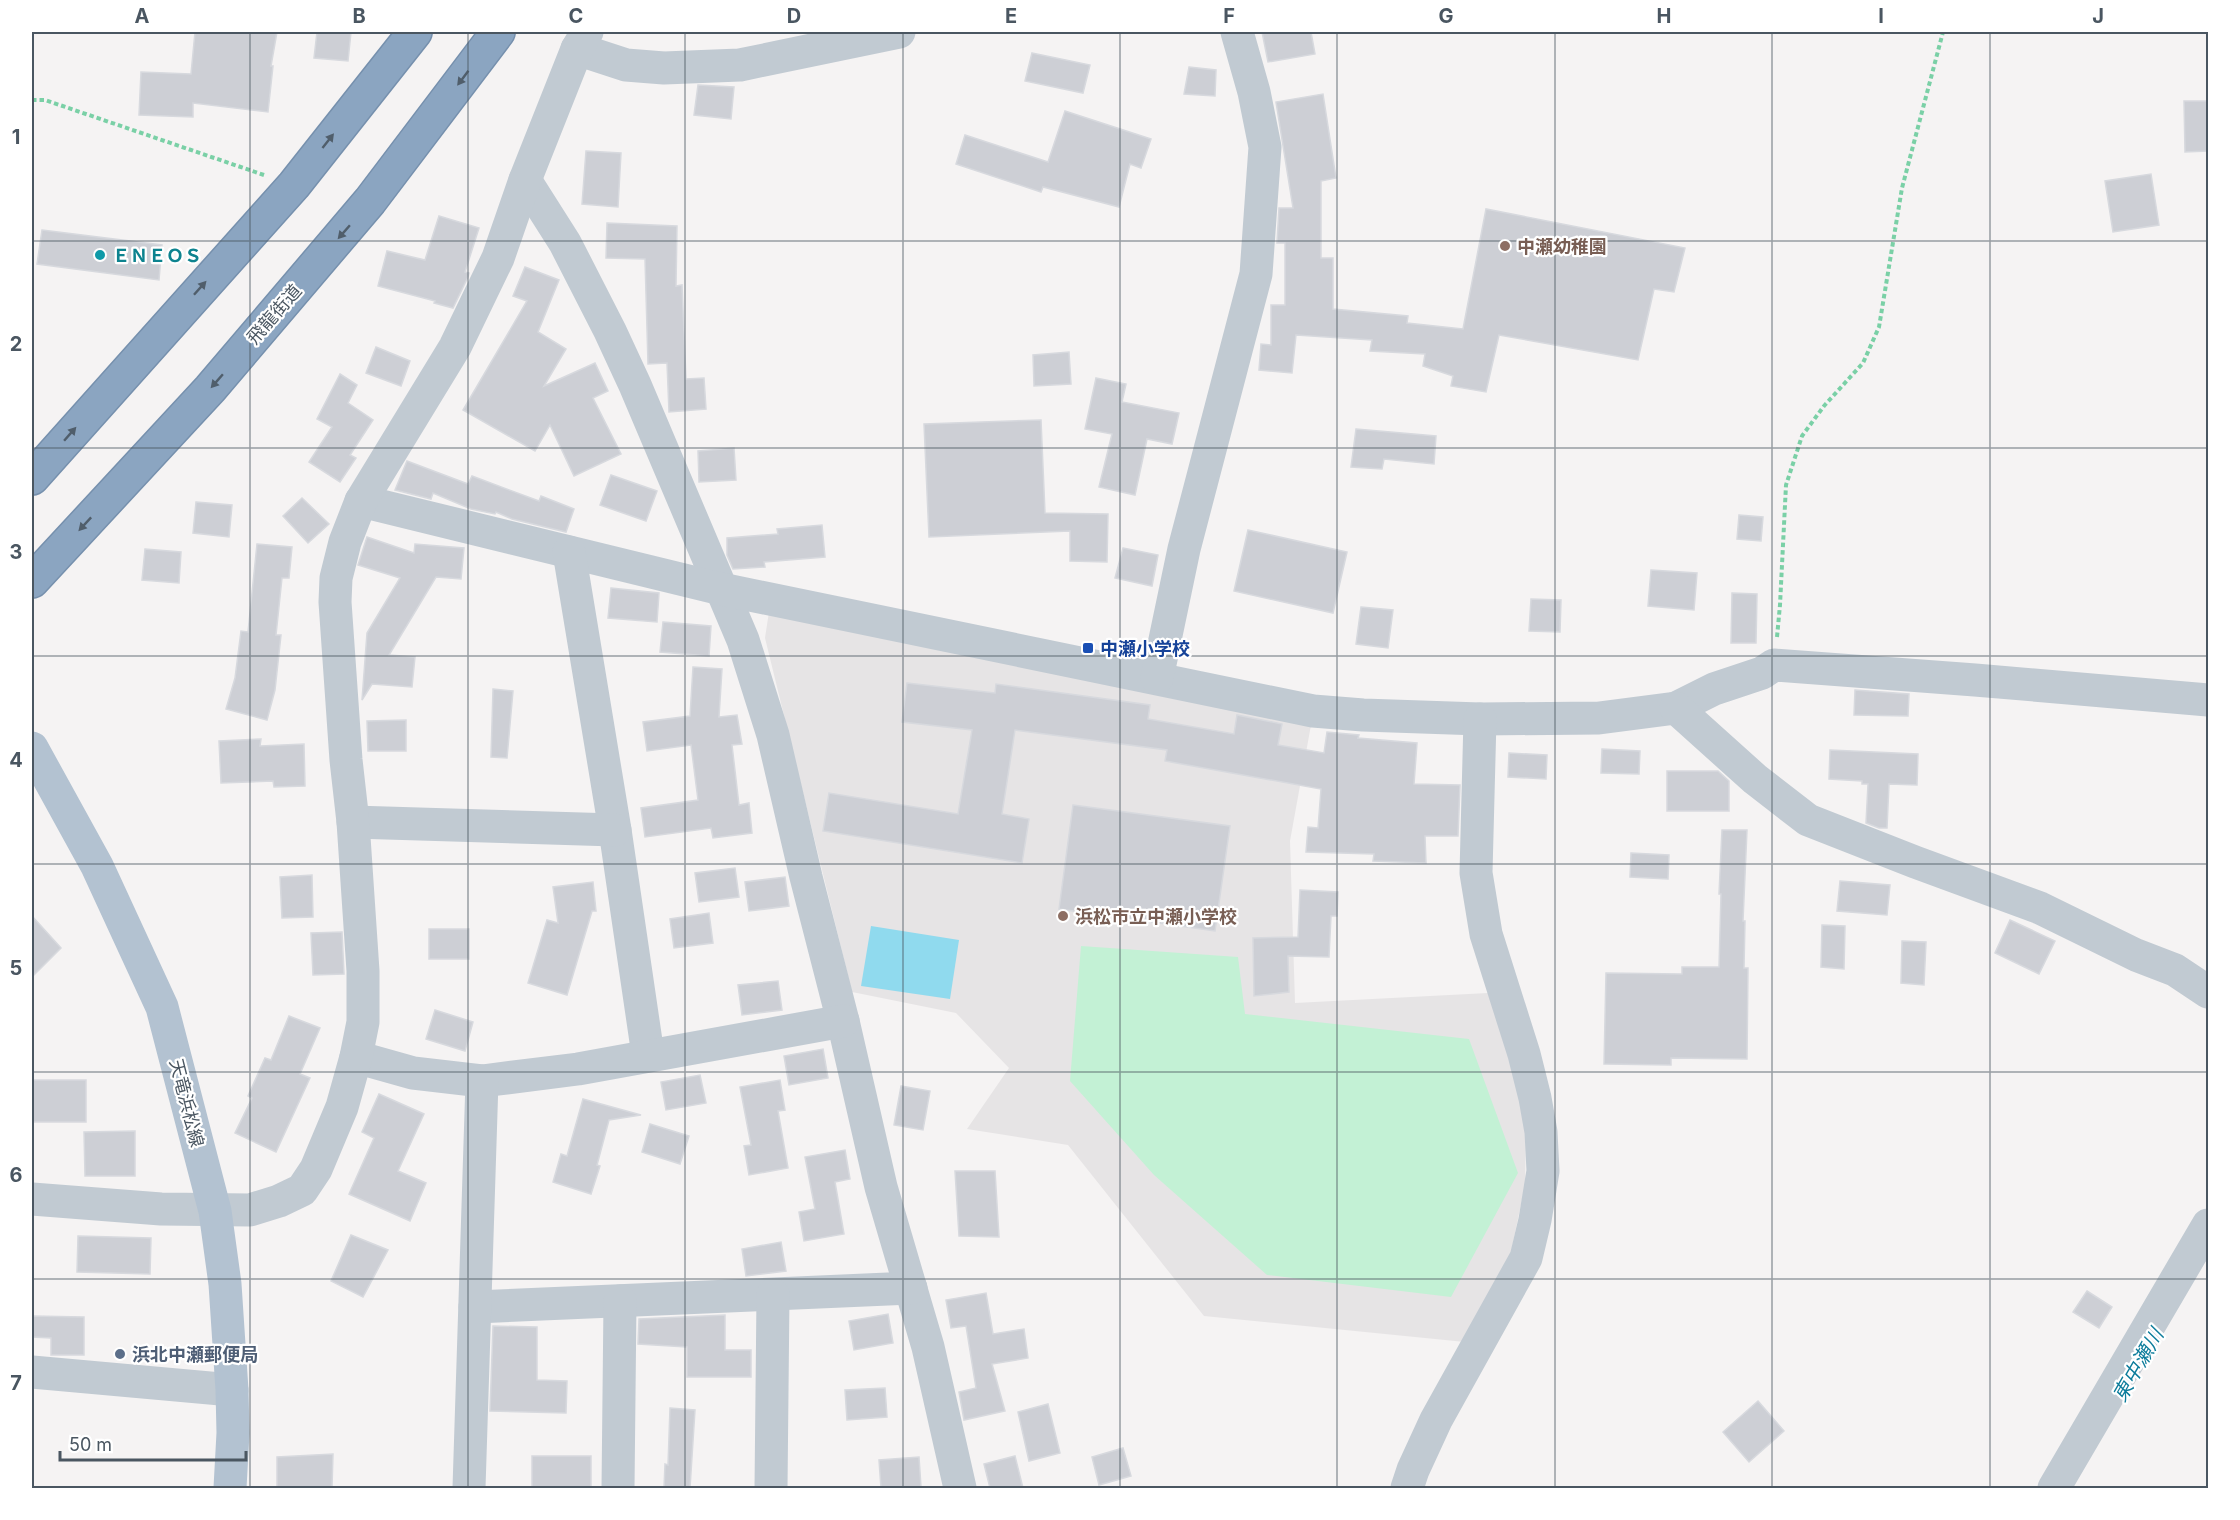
<svg xmlns="http://www.w3.org/2000/svg" width="2240" height="1520" viewBox="0 0 2240 1520" font-family="Inter,'Noto Sans JP',sans-serif">
<style>
.education{fill:#e6e4e5}
.green{fill:#c3f1d5}
.water{fill:#90daee}
.building{fill:#cdcfd5;stroke:#d7d9de;stroke-width:1.5}
.lines{fill:none;stroke-linecap:round;stroke-linejoin:round}
.highway-casing{stroke:#7690ad;stroke-width:36}
.path{stroke:#7ad0a6;stroke-width:4;stroke-dasharray:4.5 3;stroke-linecap:butt}
.minor{stroke:#c1cad2;stroke-width:33}
.major{stroke:#b3c2d1;stroke-width:33}
.highway{stroke:#8ba5c1;stroke-width:33}
.oneway{fill:#505e6b}
.grid{fill:none;stroke:#4a5661;stroke-width:1.5;stroke-opacity:0.55}
.education-dot{fill:#8d6e63;stroke:#fff;stroke-width:2}
.culture-dot{fill:#0f9aa8;stroke:#fff;stroke-width:2}
.transit-dot{fill:#1a4fb4;stroke:#fff;stroke-width:2}
.service-dot{fill:#5c6f8a;stroke:#fff;stroke-width:2}
.labels{text-anchor:middle;dominant-baseline:central;stroke-width:4.5;stroke-linejoin:round;paint-order:stroke}
.education-label{font-size:18px;font-weight:bold;fill:#785e54;stroke:#fff;text-anchor:start}
.culture-label{font-size:18px;font-weight:bold;fill:#0d838f;stroke:#fff;text-anchor:start}
.street-label{font-size:18px;fill:#4a5661;stroke:#fff}
.transit-label{font-size:18px;font-weight:bold;fill:#164399;stroke:#fff;text-anchor:start}
.service-label{font-size:18px;font-weight:bold;fill:#4e5e75;stroke:#fff;text-anchor:start}
.water-label{font-size:20px;font-style:italic;fill:#0c7c9b;stroke:#fff}
.neatline{fill:none;stroke:#4a5661;stroke-width:2}
.grid-label{font-size:20px;text-anchor:middle;font-weight:bold;fill:#4a5661}
</style>
<rect width="100%" height="100%" fill="#f5f3f3"/>
<!-- education -->
<polygon class="education" points="769,612 1311,725 1290,841 1295,1003 1488,993 1510,1059 1526,1129 1525,1185 1510,1257 1465,1342 1204,1316 1068,1145 967,1129 1009,1068 956,1013 852,992 765,638"/>
<!-- green -->
<polygon class="green" points="1081,946 1238,957 1245,1014 1469,1039 1518,1173 1451,1297 1267,1275 1154,1175 1070,1081"/>
<!-- water -->
<polygon class="water" points="871,926 959,940 950,999 861,986"/>
<!-- building -->
<g class="building">
<polygon points="195,32 277,32 271,66 273,66 268,112 193,103 193,117 139,115 141,72 191,74"/>
<polygon points="317,32 351,32 348,61 314,58"/>
<polygon points="1262,32 1311,32 1315,54 1268,62"/>
<polygon points="1032,53 1090,65 1083,93 1025,81"/>
<polygon points="1189,67 1216,70 1215,96 1184,94"/>
<polygon points="698,85 734,87 731,119 694,115"/>
<polygon points="1323,94 1336,178 1321,181 1321,258 1333,258 1333,309 1408,316 1407,323 1463,329 1486,209 1685,248 1674,292 1654,289 1638,360 1499,335 1486,392 1451,386 1453,376 1423,366 1425,354 1370,351 1372,340 1296,335 1292,373 1259,370 1261,344 1271,345 1271,305 1285,305 1285,243 1277,243 1279,208 1293,208 1276,102"/>
<polygon points="2184,101 2208,101 2208,151 2185,152"/>
<polygon points="1065,111 1151,139 1141,168 1130,164 1119,207 1043,187 1041,192 956,164 965,135 1048,162"/>
<polygon points="586,151 621,153 618,207 582,204"/>
<polygon points="2151,174 2159,225 2113,232 2105,181"/>
<polygon points="439,216 479,228 465,272 469,273 468,277 453,308 434,303 435,301 378,286 387,251 425,260"/>
<polygon points="607,223 677,226 676,286 682,285 686,379 704,378 706,409 669,412 667,363 648,364 645,259 606,258"/>
<polygon points="42,230 162,245 159,280 37,264"/>
<polygon points="525,267 559,280 538,332 566,349 544,386 595,363 608,391 593,398 621,454 574,476 550,425 535,451 463,410 527,301 513,296"/>
<polygon points="376,347 410,361 401,386 366,373"/>
<polygon points="1069,352 1071,384 1034,386 1033,355"/>
<polygon points="340,374 357,385 348,403 373,420 350,455 356,458 340,482 309,462 332,427 317,419"/>
<polygon points="1096,378 1126,384 1122,402 1179,413 1172,444 1147,439 1135,495 1099,487 1112,434 1085,429"/>
<polygon points="1041,420 1045,513 1108,514 1107,562 1070,561 1070,531 929,537 924,424"/>
<polygon points="1356,429 1436,436 1434,464 1384,459 1382,469 1351,467"/>
<polygon points="734,448 736,480 699,482 698,451"/>
<polygon points="407,461 468,484 472,476 539,501 541,496 574,509 566,532 512,519 496,512 495,514 471,509 433,493 431,499 395,490"/>
<polygon points="611,475 657,491 646,521 600,505"/>
<polygon points="302,498 329,524 308,543 283,516"/>
<polygon points="196,502 232,505 229,537 193,533"/>
<polygon points="1739,515 1763,517 1761,541 1737,539"/>
<polygon points="822,525 825,557 764,562 765,567 733,569 727,555 727,538 778,534 777,529"/>
<polygon points="1248,530 1347,552 1333,613 1234,591"/>
<polygon points="367,537 414,553 415,544 464,548 461,579 436,577 389,655 415,657 412,687 372,684 362,700 367,633 400,578 358,565"/>
<polygon points="257,544 292,547 289,578 282,578 276,635 281,635 275,690 267,720 226,709 235,678 241,631 248,632"/>
<polygon points="1123,548 1158,555 1152,586 1115,578"/>
<polygon points="145,549 181,552 179,583 142,580"/>
<polygon points="1651,570 1697,573 1694,610 1648,606"/>
<polygon points="611,588 659,593 657,622 608,618"/>
<polygon points="1732,593 1757,594 1756,643 1731,643"/>
<polygon points="1531,599 1561,600 1560,632 1529,631"/>
<polygon points="1361,607 1393,610 1388,648 1356,644"/>
<polygon points="663,622 711,626 709,656 660,652"/>
<polygon points="693,667 722,669 719,717 737,715 742,744 732,745 739,805 749,803 752,833 713,838 711,828 645,837 641,808 698,800 691,745 647,751 643,722 690,716"/>
<polygon points="907,683 995,693 996,684 1150,705 1148,719 1234,734 1237,715 1282,724 1278,745 1324,753 1327,732 1359,735 1358,738 1417,743 1414,784 1460,785 1458,836 1425,836 1426,863 1373,861 1374,854 1306,852 1308,827 1318,828 1321,789 1165,761 1167,750 1015,730 1002,814 1029,819 1022,863 823,831 829,793 958,814 972,730 902,722"/>
<polygon points="493,689 513,691 507,758 491,757"/>
<polygon points="1855,690 1909,694 1908,716 1854,715"/>
<polygon points="406,720 406,751 368,751 367,721"/>
<polygon points="261,739 260,746 304,744 305,786 274,787 273,781 221,783 219,741"/>
<polygon points="1602,749 1640,751 1639,774 1601,773"/>
<polygon points="1830,750 1918,754 1917,785 1889,784 1887,828 1879,828 1866,823 1868,784 1862,784 1862,781 1829,779"/>
<polygon points="1509,753 1547,755 1546,779 1508,777"/>
<polygon points="1667,771 1718,771 1729,781 1729,811 1667,811"/>
<polygon points="1073,805 1230,826 1215,931 1059,909"/>
<polygon points="1722,830 1747,830 1743,921 1745,921 1744,968 1748,968 1747,1059 1671,1058 1671,1065 1604,1064 1606,973 1682,974 1682,967 1719,967 1721,894 1719,894"/>
<polygon points="1631,853 1669,855 1668,879 1630,877"/>
<polygon points="735,868 739,897 699,902 695,873"/>
<polygon points="312,875 313,917 282,918 280,877"/>
<polygon points="785,877 789,906 749,911 745,882"/>
<polygon points="1840,881 1890,885 1887,915 1837,911"/>
<polygon points="593,882 596,911 592,911 567,995 528,983 547,920 558,923 553,887"/>
<polygon points="1300,890 1338,892 1337,916 1331,916 1329,957 1288,956 1289,992 1254,996 1253,938 1298,937"/>
<polygon points="709,913 713,943 674,948 670,919"/>
<polygon points="32,916 61,948 32,977"/>
<polygon points="2010,920 2055,941 2039,974 1995,953"/>
<polygon points="1822,925 1845,926 1844,969 1821,967"/>
<rect x="429" y="929" width="40" height="30"/>
<polygon points="342,932 344,974 313,975 311,933"/>
<polygon points="1902,941 1926,942 1924,985 1901,983"/>
<polygon points="778,981 782,1010 742,1015 738,985"/>
<polygon points="435,1010 473,1022 465,1051 426,1039"/>
<polygon points="289,1016 320,1028 300,1074 310,1078 276,1152 235,1133 252,1098 248,1096 265,1058 271,1060"/>
<polygon points="823,1049 828,1078 789,1085 784,1056"/>
<polygon points="700,1075 706,1103 666,1110 661,1082"/>
<rect x="32" y="1080" width="54" height="42"/>
<polygon points="780,1080 785,1110 778,1111 788,1168 749,1175 744,1146 751,1145 740,1087"/>
<polygon points="901,1086 930,1091 923,1130 894,1125"/>
<polygon points="379,1094 424,1114 398,1171 426,1183 410,1221 349,1194 374,1138 362,1132"/>
<polygon points="583,1099 641,1115 609,1120 597,1165 600,1166 591,1194 553,1182 561,1154 567,1156"/>
<polygon points="650,1124 689,1136 680,1164 642,1152"/>
<polygon points="135,1131 135,1176 85,1176 84,1132"/>
<polygon points="845,1150 850,1179 835,1182 844,1234 804,1241 799,1212 815,1209 805,1157"/>
<polygon points="955,1171 995,1171 999,1237 959,1236"/>
<polygon points="351,1235 388,1250 363,1297 331,1281"/>
<polygon points="78,1236 151,1238 150,1274 77,1272"/>
<polygon points="781,1242 786,1271 746,1276 742,1249"/>
<polygon points="2087,1291 2112,1307 2099,1328 2073,1312"/>
<polygon points="986,1293 993,1334 1024,1329 1028,1358 992,1364 1005,1411 964,1420 959,1392 976,1388 966,1326 951,1328 946,1300"/>
<polygon points="888,1314 893,1343 854,1350 849,1321"/>
<polygon points="725,1315 725,1350 751,1350 751,1377 687,1377 687,1347 638,1344 639,1319"/>
<polygon points="32,1316 84,1317 84,1355 51,1355 51,1338 32,1337"/>
<polygon points="493,1326 537,1327 537,1380 567,1381 566,1413 490,1411"/>
<polygon points="885,1388 887,1417 847,1420 845,1390"/>
<polygon points="1758,1401 1784,1431 1749,1462 1723,1432"/>
<polygon points="1048,1404 1060,1453 1029,1461 1018,1412"/>
<polygon points="670,1408 695,1410 690,1488 664,1488 665,1464 668,1465"/>
<polygon points="1123,1448 1131,1476 1099,1485 1092,1457"/>
<polygon points="333,1454 332,1488 277,1488 277,1457"/>
<rect x="532" y="1456" width="59" height="31"/>
<polygon points="1015,1456 1023,1488 990,1488 984,1464"/>
<polygon points="919,1457 921,1487 881,1488 879,1460"/>
</g>
<g class="lines">
<!-- highway casing -->
<g class="highway-casing">
<g id="highway">
<polyline points="32,478 294,185 415,32"/>
<polyline points="32,581 210,389 370,201 498,32"/>
</g>
</g>
<!-- path -->
<g class="path">
<polyline points="32,100 45,100 264,175"/>
<polyline points="1777,637 1780,605 1786,485 1802,436 1824,406 1863,363 1879,327 1902,188 1943,32"/>
</g>
<!-- minor -->
<g class="minor">
<polyline points="577,49 626,65 664,68 740,65 899,32"/>
<polyline points="525,180 565,243 610,331 635,385 743,640 773,735 806,877 843,1021 881,1187 928,1347 960,1488"/>
<polyline points="361,501 721,589 1313,711 1363,715 1480,719 1599,718 1676,708 1714,689 1762,673 1774,665 1975,680 2208,700"/>
<polyline points="569,552 615,830 648,1055"/>
<polyline points="1157,678 1184,549 1256,274 1265,147 1254,92 1237,32"/>
<polyline points="1676,708 1755,779 1808,820 1915,862 2040,908 2136,955 2175,970 2208,992"/>
<polyline points="353,822 615,830"/>
<polyline points="356,1057 413,1073 482,1081 578,1069 843,1021"/>
<polyline points="32,1199 161,1209 250,1210 279,1201 302,1190 316,1169 342,1107 356,1057 363,1022 363,971 353,822 346,760 335,602 336,578 345,542 361,501 455,347 498,258 525,180 577,49 587,32"/>
<polyline points="475,1307 911,1288"/>
<polyline points="32,1372 232,1390"/>
<polyline points="469,1488 482,1081"/>
<polyline points="618,1488 620,1301"/>
<polyline points="771,1488 773,1295"/>
<polyline points="1407,1488 1413,1470 1436,1420 1526,1258 1535,1220 1543,1171 1541,1132 1535,1098 1524,1054 1486,934 1476,873 1480,719"/>
<polyline points="2054,1488 2208,1225"/>
</g>
<!-- major -->
<polyline class="major" points="32,748 97,866 162,1007 215,1211 225,1284 232,1390 233,1433 230,1488"/>
<!-- highway -->
<use href="#highway" class="highway"/>
</g>
<!-- one-way arrows -->
<defs><path id="oneway-solid" d="M-6-.8H1V-3.2L6.5 0L1 3.2V.8H-6Z" transform="scale(1.5)"/></defs>
<g class="oneway">
<use href="#oneway-solid" transform="translate(463 78) rotate(127)"/>
<use href="#oneway-solid" transform="translate(328 141) rotate(-52)"/>
<use href="#oneway-solid" transform="translate(344 232) rotate(131)"/>
<use href="#oneway-solid" transform="translate(200 288) rotate(-48)"/>
<use href="#oneway-solid" transform="translate(217 381) rotate(131)"/>
<use href="#oneway-solid" transform="translate(70 434) rotate(-49)"/>
<use href="#oneway-solid" transform="translate(85 524) rotate(133)"/>
</g>
<!-- grid -->
<path class="grid" d="M 250,32 L 250,1488M 468,32 L 468,1488M 685,32 L 685,1488M 903,32 L 903,1488M 1120,32 L 1120,1488M 1337,32 L 1337,1488M 1555,32 L 1555,1488M 1772,32 L 1772,1488M 1990,32 L 1990,1488M 32,241 L 2208,241M 32,448 L 2208,448M 32,656 L 2208,656M 32,864 L 2208,864M 32,1072 L 2208,1072M 32,1279 L 2208,1279"/>
<!-- markers -->
<g class="education-dot">
<circle cx="1505" cy="246" r="6"/>
<circle cx="1063" cy="916" r="6"/>
</g>
<circle class="culture-dot" cx="100" cy="255" r="6"/>
<rect class="transit-dot" x="1082" y="642" width="12" height="12" rx="3"/>
<circle class="service-dot" cx="120" cy="1354" r="6"/>
<g class="labels">
<!-- education labels -->
<g class="education-label">
<text x="1517" y="246">中瀬幼稚園</text>
<text x="1075" y="916">浜松市立中瀬小学校</text>
</g>
<!-- culture labels -->
<g class="culture-label">
<text x="112" y="255">ＥＮＥＯＳ</text>
</g>
<!-- street labels -->
<g class="street-label">
<text transform="translate(274 314) rotate(-49)">飛龍街道</text>
<text transform="translate(187 1103) rotate(76)">天竜浜松線</text>
</g>
<!-- transit labels -->
<g class="transit-label">
<text x="1100" y="648">中瀬小学校</text>
</g>
<!-- service labels -->
<g class="service-label">
<text x="132" y="1354">浜北中瀬郵便局</text>
</g>
<!-- water labels -->
<g class="water-label">
<text transform="translate(2138 1365) rotate(-60)">東中瀬川</text>
</g>
</g>
<!-- border -->
<rect width="2240" height="1520" fill="none" stroke="#ffffff" stroke-width="66"/>
<!-- scale -->
<path d="M60 1451v9h186v-9" fill="none" stroke="#4a5661" stroke-width="3"/>
<text x="69" y="1451" font-size="18" fill="#4a5661" stroke="#ffffff" stroke-width="4.5" paint-order="stroke">50 m</text>
<rect x="33" y="33" width="2174" height="1454" class="neatline"/>
<g class="grid-label">
<text x="142" y="23">A</text>
<text x="359" y="23">B</text>
<text x="576" y="23">C</text>
<text x="794" y="23">D</text>
<text x="1011" y="23">E</text>
<text x="1229" y="23">F</text>
<text x="1446" y="23">G</text>
<text x="1664" y="23">H</text>
<text x="1881" y="23">I</text>
<text x="2098" y="23">J</text>
<text x="16" y="144">1</text>
<text x="16" y="351">2</text>
<text x="16" y="559">3</text>
<text x="16" y="767">4</text>
<text x="16" y="975">5</text>
<text x="16" y="1182">6</text>
<text x="16" y="1390">7</text>
</g>
</svg>
